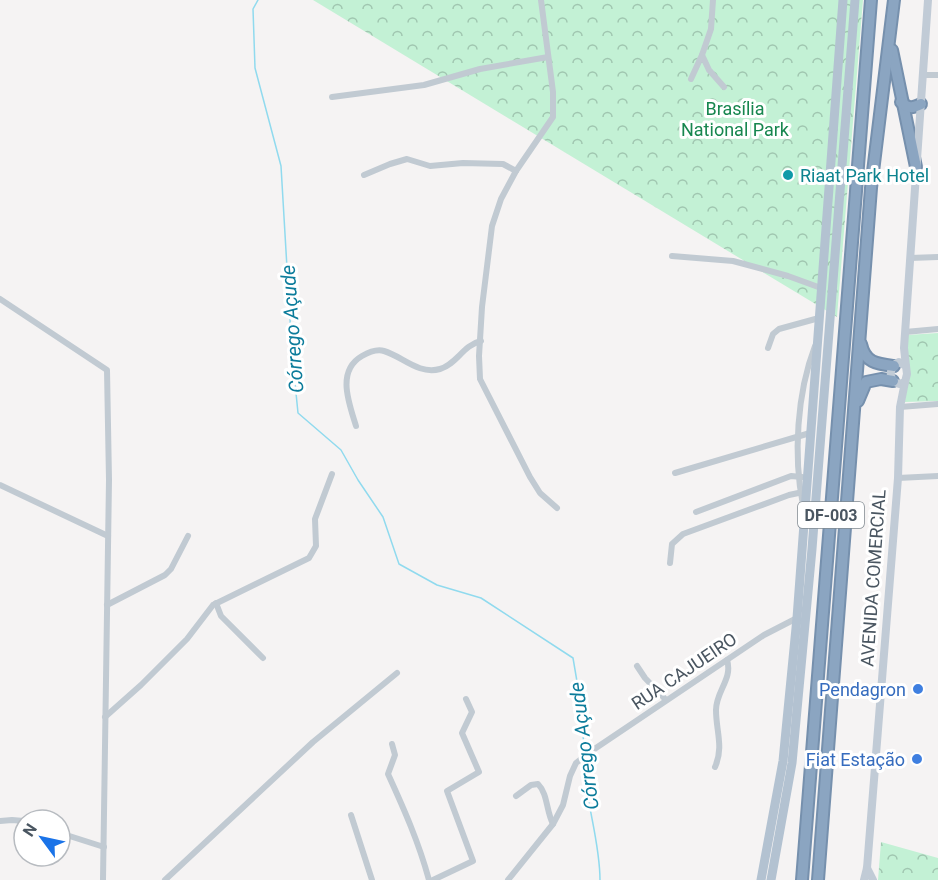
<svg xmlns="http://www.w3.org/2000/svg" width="938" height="880" viewBox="0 0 938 880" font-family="Roboto,sans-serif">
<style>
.forest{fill:url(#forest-crowns)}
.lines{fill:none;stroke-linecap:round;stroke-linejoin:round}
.stream{stroke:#90daee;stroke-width:1.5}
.highway-casing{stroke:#7690ad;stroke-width:14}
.street{stroke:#c1cad2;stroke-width:6}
.secondary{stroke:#c1cbd6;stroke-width:8}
.primary{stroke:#b3c2d1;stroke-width:9}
.highway{stroke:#8ba5c1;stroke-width:10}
.culture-dot{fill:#0f9aa8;stroke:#fff;stroke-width:2}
.shop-dot{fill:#3f7fe0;stroke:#fff;stroke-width:2}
.labels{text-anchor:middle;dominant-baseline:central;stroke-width:6;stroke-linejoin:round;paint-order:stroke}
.shield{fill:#fff;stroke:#808990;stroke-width:1.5}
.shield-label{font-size:16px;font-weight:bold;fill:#4a5661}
.park-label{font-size:18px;fill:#17864f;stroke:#fff}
.culture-label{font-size:18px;fill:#0d838f;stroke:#fff;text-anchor:start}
.street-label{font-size:18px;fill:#4a5661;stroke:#fff}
.shop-label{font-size:18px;fill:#366cbe;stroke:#fff;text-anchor:end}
.water-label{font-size:20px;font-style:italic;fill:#0c7c9b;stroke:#fff}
</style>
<defs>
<pattern id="forest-crowns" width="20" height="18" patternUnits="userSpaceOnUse" patternTransform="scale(1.5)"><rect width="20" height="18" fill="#c3f1d5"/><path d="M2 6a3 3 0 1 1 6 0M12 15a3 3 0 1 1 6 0" fill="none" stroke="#a0c6b0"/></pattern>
</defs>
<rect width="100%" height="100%" fill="#f5f3f3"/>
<!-- forest -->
<g class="forest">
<polygon points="313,0 863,0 837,317"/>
<polygon points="938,333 938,401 905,402 907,335"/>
<polygon points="881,842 938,858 938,880 878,880"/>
</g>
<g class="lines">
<!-- stream -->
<g class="stream">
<polyline points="258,0 253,9 255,68 281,166 292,353 298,413 341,450 358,480 383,517 399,564 437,585 481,598 573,658 582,711 584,753"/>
<path d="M 584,761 C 585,801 600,840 600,880"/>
</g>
<!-- highway casing -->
<g class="highway-casing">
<g id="highway">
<polyline points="892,50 916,167"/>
<path d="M 901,102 C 908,109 913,108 921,104"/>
<path d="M 861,344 C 865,363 877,364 894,366"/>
<polyline points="858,401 866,382 881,379 893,381"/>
<polyline points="802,880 871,0"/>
<polyline points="818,880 871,188 894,0"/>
</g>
</g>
<!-- street -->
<g class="street">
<polyline points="541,0 553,92 553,117 516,171 501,199 492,226 482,307 479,356 480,379 530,477 540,493 557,508"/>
<polyline points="713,0 711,29 702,55 709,70 724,87"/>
<polyline points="923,75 938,75"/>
<polyline points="691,79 702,55"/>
<polyline points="332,97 424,85 480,69 548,57"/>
<polyline points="364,175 390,164 407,159 430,166 463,163 503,164 516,171"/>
<polyline points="672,256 733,261 788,276 821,288"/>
<polyline points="910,258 938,257"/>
<polyline points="0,299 107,370 109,480 103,880"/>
<polyline points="905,332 938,329"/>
<polyline points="768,348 773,334 779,329 819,318"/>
<polyline points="900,407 938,404"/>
<path d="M 356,426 C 349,403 336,371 362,356 C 369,352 377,349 384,351 C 402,356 418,375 440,369 C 457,364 463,345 481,341"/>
<polyline points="675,473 810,433"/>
<polyline points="898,478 938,476"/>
<polyline points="0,485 108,536"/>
<path d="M 803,505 C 793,456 797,393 815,346"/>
<polyline points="696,512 791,476 802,477"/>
<polyline points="670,563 672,544 683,534 789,495 803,492"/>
<polyline points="216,603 221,616 263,658"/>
<polyline points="107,605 165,575 171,569 188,536"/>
<polyline points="637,666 645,678 666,700"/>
<polyline points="105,717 141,685 187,639 213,605 309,558 316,546 315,519 332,474"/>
<path d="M 392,744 L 395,755 L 388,774 C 404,809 419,843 429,880"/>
<path d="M 715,767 C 724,747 716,731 716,710 C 716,691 733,679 727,660"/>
<path d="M 516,796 L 531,785 L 538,784 C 548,794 546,811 553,824"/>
<polyline points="351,815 372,880"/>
<polyline points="0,821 12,820 24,821"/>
<polyline points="60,833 104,847"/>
<polyline points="165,880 313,742 397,673"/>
<polyline points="433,880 473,861 447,791 479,772 462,733 472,712 466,699"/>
<polyline points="508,880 553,824 563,805 570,776 576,763 590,752 764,635 797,618"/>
</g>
<!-- secondary -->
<g class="secondary">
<path d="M 899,362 L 906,366 L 907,374 L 905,382 L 899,384 L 893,381 C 888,373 892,365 899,362 Z"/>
<polyline points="906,366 904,348 928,0"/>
<polyline points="867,868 873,880"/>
<polyline points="864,880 867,868 898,478 900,407 905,382"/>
</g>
<!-- primary -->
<g class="primary">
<polyline points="761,880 783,761 797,618 843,0"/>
<polyline points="771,880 792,763 812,549 855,0"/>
</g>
<!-- highway -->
<use href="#highway" class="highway"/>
</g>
<!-- markers -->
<circle class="culture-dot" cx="788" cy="175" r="6"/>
<g class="shop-dot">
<circle cx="918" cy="689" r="6"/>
<circle cx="917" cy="759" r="6"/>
</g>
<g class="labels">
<!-- shield labels -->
<rect class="shield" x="798" y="502" width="66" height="26" rx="4.5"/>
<g class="shield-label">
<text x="831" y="515">DF-003</text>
</g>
<!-- park labels -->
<g class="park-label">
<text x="735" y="108">Brasília<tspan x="735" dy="21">National Park</tspan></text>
</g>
<!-- culture labels -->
<g class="culture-label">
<text x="800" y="175">Riaat Park Hotel</text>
</g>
<!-- street labels -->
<g class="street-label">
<text transform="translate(873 578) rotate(-86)">AVENIDA COMERCIAL</text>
<text transform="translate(684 671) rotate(-34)">RUA CAJUEIRO</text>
</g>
<!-- shop labels -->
<g class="shop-label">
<text x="906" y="689">Pendagron</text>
<text x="905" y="759">Fiat Estação</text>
</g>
<!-- water labels -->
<g class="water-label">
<text transform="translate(292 329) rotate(-94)">Córrego Açude</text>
<text transform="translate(584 746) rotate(-97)">Córrego Açude</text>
</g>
</g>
<!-- north arrow -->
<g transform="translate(42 838) rotate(303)"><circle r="28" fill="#ffffff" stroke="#b7bbc0" stroke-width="1.5"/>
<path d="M0-4.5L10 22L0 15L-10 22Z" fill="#1a73e8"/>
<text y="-9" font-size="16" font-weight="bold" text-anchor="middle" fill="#4a5661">N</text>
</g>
</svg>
